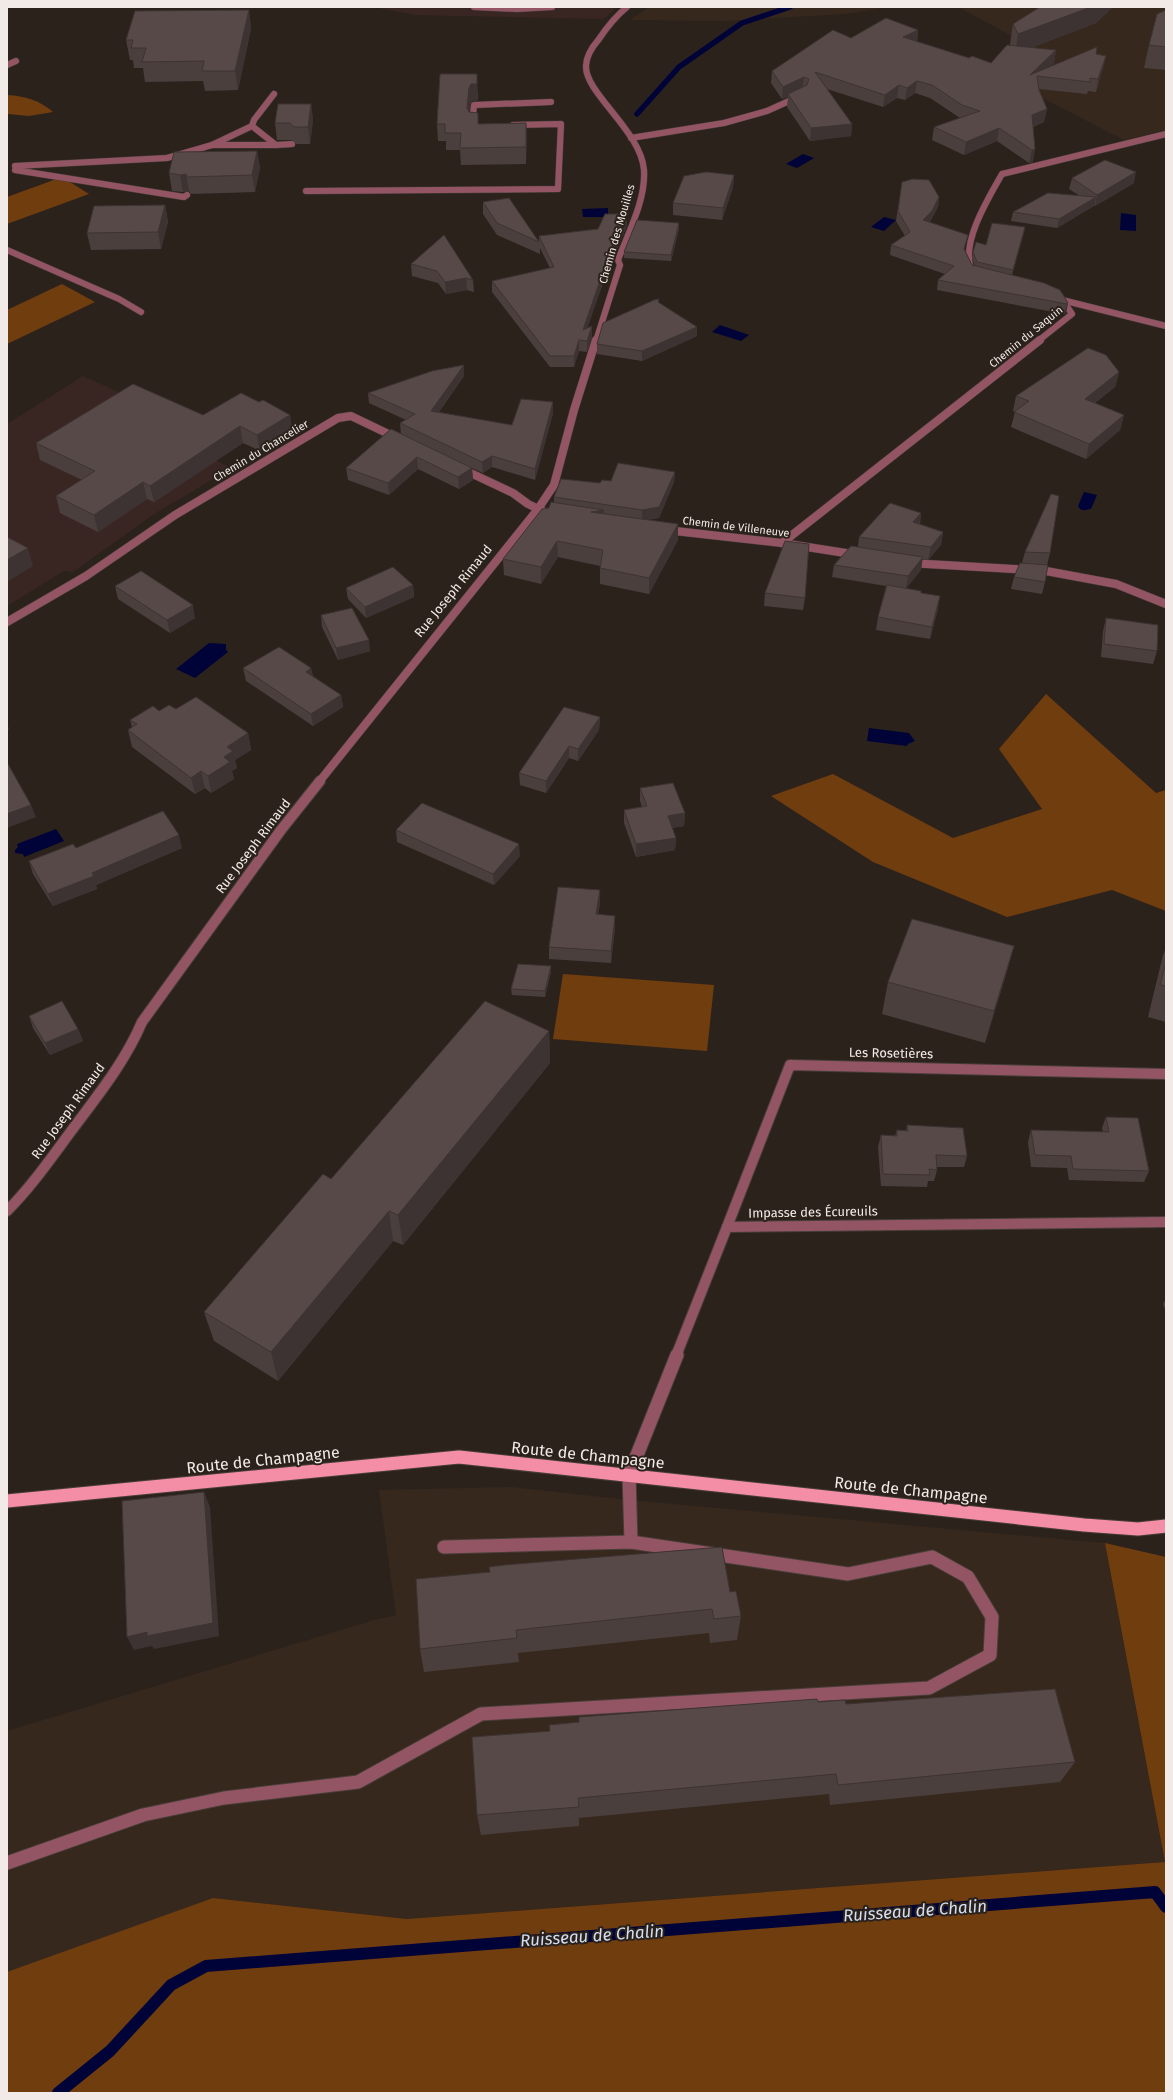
<svg xmlns="http://www.w3.org/2000/svg" width="1173" height="2100" viewBox="0 0 1173 2100" font-family="'Fira Sans',sans-serif">
<style>
.built{fill:#36281d}
.education{fill:#392623}
.green{fill:#703d0f}
.water{fill:#000337}
.lines{fill:none;stroke-linecap:round;stroke-linejoin:round}
.stream-far1{stroke:#000337;stroke-width:5.5}
.stream{stroke:#000337;stroke-width:12}
.minor-far3-casing{stroke:#483e38;stroke-width:7}
.minor-far2-casing{stroke:#483e38;stroke-width:9}
.minor-far1-casing{stroke:#483e38;stroke-width:12}
.minor-casing{stroke:#483e38;stroke-width:15}
.major-casing{stroke:#483e38;stroke-width:15}
.minor-far3{stroke:#935564;stroke-width:6}
.minor-far2{stroke:#935564;stroke-width:8}
.minor-far1{stroke:#935564;stroke-width:10}
.minor{stroke:#935564;stroke-width:13}
.major{stroke:#f48ea6;stroke-width:13}
.wall{fill:#4b3f3e}
.shaded-wall{fill:#3d3332}
.building{fill:#574948;stroke:#3d3332}
.labels{text-anchor:middle;dominant-baseline:central;stroke-width:4;stroke-linejoin:round;paint-order:stroke}
.far-street-label{font-size:11px;fill:#f1eae6;stroke:#2c221c}
.street-label{font-size:13px;fill:#f1eae6;stroke:#2c221c}
.near-street-label{font-size:16px;fill:#f1eae6;stroke:#2c221c}
.near-water-label{font-size:17px;font-style:italic;fill:#d2def3;stroke:#2c221c}
</style>
<rect width="100%" height="100%" fill="#2c221c"/>
<!-- built -->
<g class="built">
<polygon points="649,7 890,7 846,14 725,21 630,20"/>
<polygon points="958,7 1166,7 1166,130 1124,140 1011,82 1038,50"/>
<polygon points="511,1487 629,1500 1105,1543 1165,1862 407,1919 213,1898 7,1974 7,1731 371,1621 396,1615 379,1490"/>
</g>
<!-- education -->
<g class="education">
<polygon points="374,7 617,7 604,19 415,15"/>
<polygon points="83,376 209,433 187,447 232,468 154,514 73,572 64,571 7,606 7,424"/>
</g>
<!-- green -->
<g class="green">
<path d="M 7,95 C 25,96 39,100 53,112 L 29,116 L 8,114 Z"/>
<polygon points="62,177 89,194 7,224 7,197"/>
<polygon points="62,284 95,302 7,344 7,310"/>
<polygon points="1046,694 1156,793 1166,790 1166,911 1112,890 1007,917 873,862 771,796 833,774 953,838 1042,809 999,749"/>
<polygon points="563,974 714,985 707,1051 553,1039"/>
<polygon points="1105,1543 1166,1557 1166,2093 7,2093 7,1972 213,1898 407,1919 1165,1862"/>
</g>
<!-- water -->
<g class="water">
<polygon points="803,154 814,158 797,168 786,164"/>
<polygon points="608,208 608,217 583,217 582,209"/>
<polygon points="1121,213 1136,215 1136,231 1120,230"/>
<polygon points="884,217 896,220 884,231 871,227"/>
<polygon points="720,325 749,335 741,341 712,332"/>
<path d="M 1084,492 L 1097,495 L 1091,509 C 1085,510 1081,512 1078,506 Z"/>
<polygon points="209,643 226,644 226,650 228,652 195,678 176,669"/>
<polygon points="869,728 909,733 915,741 908,744 907,746 867,741"/>
<polygon points="56,829 64,841 24,857 23,854 15,853 15,850 18,847 17,844"/>
</g>
<g class="lines">
<!-- stream-far1 -->
<polyline class="stream-far1" points="637,114 679,67 742,23 790,7"/>
<!-- stream -->
<polyline class="stream" points="58,2093 110,2051 171,1985 206,1966 1155,1892 1166,1907"/>
<!-- minor-far3 casing -->
<g class="minor-far3-casing">
<g id="minor-far3">
<polyline points="474,7 517,9 552,7"/>
<polyline points="7,65 16,61"/>
<polyline points="274,94 254,120 252,126 276,145 292,144"/>
<polyline points="472,125 474,105 551,102"/>
<polyline points="631,138 724,123 767,111 798,97"/>
<polyline points="212,145 276,145"/>
<polyline points="15,166 167,158 212,145 252,126"/>
<polyline points="15,170 184,197 187,195"/>
<polyline points="306,191 558,189 561,124 513,125"/>
<polyline points="7,250 119,299 141,312"/>
<path d="M 971,268 C 961,242 989,197 1002,174 L 1166,134"/>
<polyline points="1062,300 1166,326"/>
<path d="M 596,341 L 620,265 L 618,260 C 628,233 646,200 644,170 C 641,131 585,93 586,66 C 586,56 593,46 599,39 C 607,27 616,16 627,7"/>
<polyline points="1038,341 1072,314 1060,296"/>
</g>
</g>
<!-- minor-far2 casing -->
<g class="minor-far2-casing">
<g id="minor-far2">
<polyline points="460,468 513,493 528,504 543,511"/>
<polyline points="666,530 782,543 858,555"/>
<polyline points="782,543 1040,340"/>
<polyline points="909,563 1046,571 1116,584 1166,604"/>
<polyline points="7,622 86,576 175,515 338,418 351,416 399,439"/>
<polyline points="319,782 538,509 554,485 574,410 596,340"/>
</g>
</g>
<!-- minor-far1 casing -->
<g class="minor-far1-casing">
<g id="minor-far1">
<path d="M 7,1211 C 32,1186 51,1158 72,1130 C 98,1095 125,1062 142,1022 L 281,830 L 320,781"/>
<polyline points="727,1227 790,1065 1166,1074"/>
<polyline points="676,1356 727,1227 1166,1222"/>
</g>
</g>
<!-- minor casing -->
<g class="minor-casing">
<g id="minor">
<polyline points="631,1542 629,1475 677,1355"/>
<polyline points="7,1863 143,1815 224,1798 358,1782 481,1714 929,1688 990,1655 992,1617 968,1577 932,1557 848,1574 631,1542 444,1547"/>
</g>
</g>
<!-- major casing -->
<g class="major-casing">
<polyline id="major" points="7,1501 459,1457 1084,1525 1138,1529 1166,1526"/>
</g>
<!-- minor-far3 -->
<use href="#minor-far3" class="minor-far3"/>
<!-- minor-far2 -->
<use href="#minor-far2" class="minor-far2"/>
<!-- minor-far1 -->
<use href="#minor-far1" class="minor-far1"/>
<!-- minor -->
<use href="#minor" class="minor"/>
<!-- major -->
<use href="#major" class="major"/>
</g>
<!-- wall -->
<g class="wall">
<polygon points="1040,7 1113,7 1096,23 1031,48 1056,50 1054,63 1049,67 1096,54 1106,56 1103,68 1096,92 1088,91 1087,94 1039,89 1047,109 1044,122 1033,127 1033,162 1029,163 997,141 964,155 932,140 934,127 960,118 930,98 915,93 905,100 897,98 883,107 827,89 852,124 851,136 810,141 787,107 788,97 782,99 771,83 772,71 851,38 918,30 917,42 969,58 991,63 1011,46 1010,44 1013,24"/>
<polygon points="249,10 251,29 238,90 205,91 203,81 145,82 143,68 134,68 133,60 130,60 126,40"/>
<polygon points="1166,10 1166,70 1144,68 1149,45"/>
<polygon points="478,91 478,100 472,101 470,104 469,112 478,124 526,123 526,164 461,165 460,150 446,150 446,141 438,141 437,124"/>
<polygon points="311,104 313,120 310,144 296,144 292,140 277,140 275,123"/>
<polygon points="257,151 260,168 255,192 191,194 189,191 183,192 172,191 169,173"/>
<polygon points="734,175 733,187 722,220 673,215 673,203"/>
<polygon points="1072,178 1134,183 1095,206 1094,205 1094,206 1057,228 1011,221 1013,212 1080,196 1069,189"/>
<polygon points="902,182 939,197 938,207 930,222 965,250 972,265 975,266 972,258 973,252 986,245 1024,233 1012,275 1068,303 1066,313 1064,314 937,290 938,280 945,274 890,255 891,245 905,236 896,221"/>
<polygon points="483,202 539,242 539,236 598,229 627,214 627,225 614,257 612,257 587,328 592,326 592,338 587,352 579,351 574,367 550,367 492,292 492,281 550,268 540,248 540,254 497,235 483,214"/>
<polygon points="165,205 168,222 161,249 91,250 87,233"/>
<polygon points="679,223 679,229 671,261 624,258 624,252"/>
<polygon points="411,264 473,280 474,292 467,290 446,294 438,283 412,276"/>
<polygon points="659,299 659,303 697,336 642,361 597,354 597,344"/>
<polygon points="464,365 464,376 439,412 512,425 553,413 535,480 492,467 483,473 472,468 473,480 459,489 418,469 389,495 348,480 346,468 401,434 400,423 406,420 369,403 368,393"/>
<polygon points="1119,372 1115,387 1095,403 1124,415 1120,430 1086,459 1011,427 1015,412 1013,411 1016,396"/>
<polygon points="259,402 290,415 292,431 260,451 243,443 154,502 147,499 98,532 60,513 56,496 82,480 40,460 36,443 203,415"/>
<polygon points="675,472 674,482 659,518 647,520 678,540 649,594 600,584 600,566 558,557 541,584 504,575 503,559 549,508 554,502 554,497 611,481"/>
<polygon points="921,513 920,524 943,532 941,545 928,560 922,559 921,570 906,588 921,593 938,609 930,639 876,630 878,617 886,586 832,577 834,565 858,547 859,537"/>
<polygon points="1025,552 1050,553 1047,565 1045,582 1042,594 1011,589 1014,577 1022,563"/>
<polygon points="413,585 414,597 366,618 348,599 346,588"/>
<polygon points="115,586 195,618 170,633 118,599"/>
<polygon points="765,593 805,598 803,610 764,606"/>
<polygon points="321,615 370,651 338,660 322,627"/>
<polygon points="1106,618 1157,651 1153,664 1101,657 1103,631"/>
<polygon points="243,668 311,668 313,676 341,695 343,707 313,726 246,681"/>
<polygon points="176,709 248,733 251,750 235,760 237,768 232,771 234,779 211,793 205,788 195,794 132,747 128,730 132,727 130,720 159,711"/>
<polygon points="600,717 599,730 578,761 569,758 546,793 520,785 519,773"/>
<polygon points="640,788 685,813 684,826 672,828 676,838 675,850 636,857 624,823 624,810 642,807 640,801"/>
<polygon points="396,830 520,856 494,885 397,842"/>
<polygon points="76,848 182,848 96,885 97,889 53,906 33,874 29,861"/>
<polygon points="600,903 598,914 615,916 615,928 611,963 549,959 549,947"/>
<polygon points="1014,946 1005,978 985,1043 882,1014 888,982"/>
<polygon points="1166,948 1166,1022 1148,1017 1163,955"/>
<polygon points="551,966 551,972 545,997 512,995 511,989"/>
<polygon points="29,1016 78,1029 83,1041 50,1055 33,1028"/>
<polygon points="549,1031 550,1063 403,1245 393,1241 278,1381 214,1341 204,1312 331,1179"/>
<polygon points="1106,1117 1149,1171 1144,1182 1069,1180 1067,1168 1031,1167 1028,1142 1031,1130 1103,1132 1102,1128"/>
<polygon points="907,1125 967,1156 964,1167 937,1167 937,1170 934,1181 928,1181 927,1187 881,1186 878,1147 881,1135 895,1136 897,1130 906,1131"/>
<polygon points="1166,1298 1166,1312 1163,1304"/>
<polygon points="490,1572 730,1592 741,1616 737,1640 710,1643 709,1633 518,1653 519,1662 424,1672 420,1649"/>
<polygon points="818,1702 846,1704 1075,1762 1060,1782 830,1805 829,1794 579,1818 579,1826 481,1835 477,1815"/>
</g>
<!-- shaded-wall -->
<g class="shaded-wall">
<polygon points="1091,7 1113,7 1096,23 1015,54 1018,34"/>
<polygon points="249,10 251,29 238,90 235,71"/>
<polygon points="918,30 917,42 903,37"/>
<polygon points="1056,50 1054,63 1040,76 1030,75"/>
<polygon points="1106,56 1103,68 1096,92 1098,79"/>
<polygon points="477,74 478,100 472,101 470,104 468,125 467,108 469,88"/>
<polygon points="804,77 802,90 788,94 788,97 782,99 783,87"/>
<polygon points="917,81 915,93 905,100 907,88"/>
<polygon points="899,85 897,98 883,107 885,95"/>
<polygon points="311,104 313,120 310,144 308,127"/>
<polygon points="1047,109 1044,122 1029,128 1032,115"/>
<polygon points="526,123 527,140 526,164"/>
<polygon points="852,124 851,136 810,141 811,128"/>
<polygon points="999,128 997,141 964,155 966,142"/>
<polygon points="1035,149 1033,162 1029,163 1032,150"/>
<polygon points="257,151 260,168 255,192 252,175"/>
<polygon points="1136,172 1134,183 1095,206 1097,195"/>
<polygon points="186,174 189,191 183,192 180,175"/>
<polygon points="734,175 733,187 722,220 723,208"/>
<polygon points="939,197 938,207 930,222 922,230 923,220"/>
<polygon points="1096,197 1094,206 1057,228 1059,219"/>
<polygon points="165,205 168,222 161,249 158,232"/>
<polygon points="627,214 627,225 614,257 614,246"/>
<polygon points="679,223 679,229 671,261 671,255"/>
<polygon points="1025,227 1024,233 1011,277 1013,270"/>
<polygon points="612,246 612,257 583,341 583,330"/>
<polygon points="466,278 467,290 446,294 445,282"/>
<polygon points="1068,303 1066,313 1064,314 1067,304"/>
<polygon points="592,326 592,338 587,352 587,341"/>
<polygon points="697,327 697,336 642,361 642,351"/>
<polygon points="579,340 579,351 574,367 574,356"/>
<polygon points="464,365 464,376 432,421 431,411"/>
<polygon points="1119,372 1115,387 1081,414 1085,399"/>
<polygon points="553,402 553,413 535,480 535,469"/>
<polygon points="290,415 292,431 260,451 257,435"/>
<polygon points="1124,415 1120,430 1086,459 1089,444"/>
<polygon points="240,426 243,443 154,502 150,486"/>
<polygon points="492,456 492,467 483,473 482,462"/>
<polygon points="417,457 418,469 389,495 388,483"/>
<polygon points="472,468 473,480 459,489 458,477"/>
<polygon points="675,472 674,482 659,518 642,520 642,510"/>
<polygon points="143,482 147,499 98,532 94,515"/>
<polygon points="604,510 604,526 591,512"/>
<polygon points="921,513 919,526 913,522"/>
<polygon points="678,524 678,540 649,594 649,578"/>
<polygon points="943,532 941,545 928,560 931,547"/>
<polygon points="557,541 558,557 541,584 541,567"/>
<polygon points="28,548 33,566 7,582 7,560"/>
<polygon points="923,557 921,570 906,589 908,576"/>
<polygon points="413,585 414,597 366,618 365,607"/>
<polygon points="940,596 938,609 930,639 932,627"/>
<polygon points="193,605 195,618 170,633 167,620"/>
<polygon points="369,640 370,651 338,660 336,648"/>
<polygon points="311,668 313,681 306,672"/>
<polygon points="341,695 343,707 313,726 311,714"/>
<polygon points="600,717 599,730 578,761 578,749"/>
<polygon points="7,723 9,729 7,730"/>
<polygon points="248,733 251,750 235,760 237,768 232,771 234,779 211,793 208,776 224,757 227,747"/>
<polygon points="569,746 569,758 546,793 546,781"/>
<polygon points="201,771 205,788 195,794 191,778"/>
<polygon points="31,805 36,817 7,828 7,814"/>
<polygon points="685,813 684,826 667,828 668,816"/>
<polygon points="179,835 182,848 96,885 97,889 53,906 48,894 92,873"/>
<polygon points="676,838 675,850 636,857 636,844"/>
<polygon points="519,844 520,856 494,885 493,874"/>
<polygon points="600,890 600,903 596,927 596,914"/>
<polygon points="615,916 615,928 611,963 611,951"/>
<polygon points="1014,946 1005,978 985,1043 994,1011"/>
<polygon points="551,966 551,972 545,997 545,991"/>
<polygon points="78,1029 83,1041 50,1055 45,1043"/>
<polygon points="549,1031 550,1063 403,1245 398,1215"/>
<polygon points="389,1211 393,1241 278,1381 271,1352"/>
<polygon points="204,1492 210,1507 219,1636 154,1649 152,1646 134,1650 127,1637"/>
</g>
<!-- building -->
<g class="building">
<polygon points="1040,7 1091,7 1018,34 1013,24"/>
<polygon points="249,10 235,71 202,71 204,61 142,62 146,48 131,48 133,40 126,40 135,11"/>
<polygon points="1166,10 1166,47 1149,45 1157,14"/>
<polygon points="886,18 918,30 903,37 969,58 972,56 991,63 1007,45 1056,50 1030,75 1097,47 1096,54 1106,56 1098,79 1090,78 1090,82 1037,76 1039,90 1047,109 1032,115 1035,149 1032,150 999,128 966,142 934,127 980,111 962,105 932,85 917,81 907,88 899,85 885,95 815,72 852,124 811,128 788,94 807,85 809,79 804,77 783,87 772,71 833,30 851,38"/>
<polygon points="440,74 477,74 477,84 471,84 469,88 467,108 469,112 478,113 478,124 526,123 526,147 460,148 461,133 445,133 445,124 437,124"/>
<polygon points="278,104 311,104 308,127 294,127 290,123 275,123"/>
<polygon points="257,151 252,175 188,177 186,174 180,175 169,173 174,152"/>
<polygon points="1105,160 1136,172 1097,195 1072,178"/>
<polygon points="706,172 734,175 723,208 673,203 684,176"/>
<polygon points="913,179 929,180 939,197 932,211 923,220 968,235 964,249 972,265 1044,283 1060,290 1068,303 1067,304 938,280 954,266 891,245 910,232 898,211 902,182"/>
<polygon points="1048,193 1096,197 1059,219 1013,212"/>
<polygon points="509,198 539,242 497,223 483,202"/>
<polygon points="165,205 158,232 87,233 94,206"/>
<polygon points="605,214 627,214 614,246 612,246 583,330 592,326 587,341 579,340 574,356 550,356 492,281 554,267 539,236 598,229"/>
<polygon points="637,220 679,223 671,255 624,252"/>
<polygon points="992,223 1025,227 1013,270 977,262 973,252 976,242 986,245"/>
<polygon points="444,235 473,280 466,278 445,282 437,271 411,264"/>
<polygon points="659,299 658,302 697,327 642,351 597,344 603,323 654,300"/>
<polygon points="1088,348 1106,355 1119,372 1085,399 1124,415 1089,444 1014,412 1029,401 1016,396"/>
<polygon points="464,365 431,411 512,425 521,399 553,402 535,469 492,456 482,462 400,423 415,414 368,393 432,371"/>
<polygon points="133,384 203,415 241,393 259,402 263,400 290,415 257,435 240,426 150,486 143,482 94,515 56,496 95,471 36,443"/>
<polygon points="391,429 472,468 458,477 417,457 388,483 346,468"/>
<polygon points="618,463 675,472 659,507 642,510 554,497 561,479 600,483 602,480 611,481"/>
<polygon points="1051,494 1059,496 1050,553 1025,552"/>
<polygon points="551,502 604,510 591,512 678,524 649,578 600,568 603,550 557,541 541,567 503,559 542,509 549,508"/>
<polygon points="890,503 921,513 913,522 943,532 931,547 859,537"/>
<polygon points="7,537 28,548 7,560"/>
<polygon points="785,541 809,544 805,598 765,593"/>
<polygon points="851,546 923,557 908,576 834,565"/>
<polygon points="1020,563 1048,565 1045,582 1014,577"/>
<polygon points="393,567 413,585 365,607 346,588"/>
<polygon points="141,571 193,605 167,620 115,586"/>
<polygon points="887,585 921,591 921,593 940,596 932,627 878,617"/>
<polygon points="352,608 369,640 336,648 321,615"/>
<polygon points="1106,618 1158,625 1157,651 1104,644"/>
<polygon points="279,647 311,668 306,672 341,695 311,714 243,668"/>
<polygon points="196,697 248,733 227,747 233,751 224,757 230,762 208,776 201,771 191,778 128,730 137,724 130,720 153,706 159,711 169,705 176,709"/>
<polygon points="564,707 600,717 578,749 569,746 546,781 519,773"/>
<polygon points="7,764 8,764 31,805 7,814"/>
<polygon points="673,783 685,813 668,816 676,838 636,844 624,810 647,806 640,788"/>
<polygon points="422,803 519,844 493,874 396,830"/>
<polygon points="163,811 179,835 92,873 94,876 48,894 29,861 73,844 76,848"/>
<polygon points="558,887 600,890 596,914 615,916 611,951 549,947"/>
<polygon points="912,919 1014,946 994,1011 888,982"/>
<polygon points="1166,962 1166,986 1160,985"/>
<polygon points="518,964 551,966 545,991 511,989"/>
<polygon points="62,1001 78,1029 45,1043 29,1016"/>
<polygon points="485,1001 549,1031 398,1215 389,1211 271,1352 204,1312 323,1174 331,1179"/>
<polygon points="1106,1117 1138,1118 1149,1171 1073,1169 1071,1156 1035,1155 1031,1130 1109,1132"/>
<polygon points="907,1125 963,1128 967,1156 936,1155 937,1170 929,1169 930,1175 883,1174 881,1135 897,1136 897,1130 908,1131"/>
<polygon points="204,1492 213,1623 147,1636 147,1632 127,1637 122,1501"/>
<polygon points="722,1547 730,1592 736,1591 741,1616 714,1619 712,1609 516,1630 517,1638 420,1649 416,1579 490,1572 489,1567 504,1565"/>
<polygon points="1055,1689 1075,1762 838,1785 836,1774 578,1798 579,1807 477,1815 472,1737 550,1731 549,1725 579,1722 579,1717 817,1699 818,1702 845,1700 846,1704"/>
</g>
<g class="labels">
<!-- far-street labels -->
<g class="far-street-label">
<text transform="translate(617 234) rotate(-74)">Chemin des Mouilles</text>
<text transform="translate(1026 337) rotate(-39)">Chemin du Saquin</text>
<text transform="translate(261 451) rotate(-31)">Chemin du Chancelier</text>
<text transform="translate(736 527) rotate(7)">Chemin de Villeneuve</text>
</g>
<!-- street labels -->
<g class="street-label">
<text transform="translate(453 591) rotate(-51)">Rue Joseph Rimaud</text>
<text transform="translate(253 846) rotate(-53)">Rue Joseph Rimaud</text>
<text transform="translate(891 1053) rotate(1)">Les Rosetières</text>
<text transform="translate(68 1111) rotate(-54)">Rue Joseph Rimaud</text>
<text transform="translate(813 1212) rotate(-1)">Impasse des Écureuils</text>
</g>
<!-- near-street labels -->
<g class="near-street-label">
<text transform="translate(588 1455) rotate(6)">Route de Champagne</text>
<text transform="translate(263 1460) rotate(-6)">Route de Champagne</text>
<text transform="translate(911 1490) rotate(6)">Route de Champagne</text>
</g>
<!-- near-water labels -->
<g class="near-water-label">
<text transform="translate(915 1911) rotate(-4)">Ruisseau de Chalin</text>
<text transform="translate(592 1936) rotate(-4)">Ruisseau de Chalin</text>
</g>
</g>
<!-- border -->
<rect width="1173" height="2100" fill="none" stroke="#f1eae6" stroke-width="16"/>
</svg>
